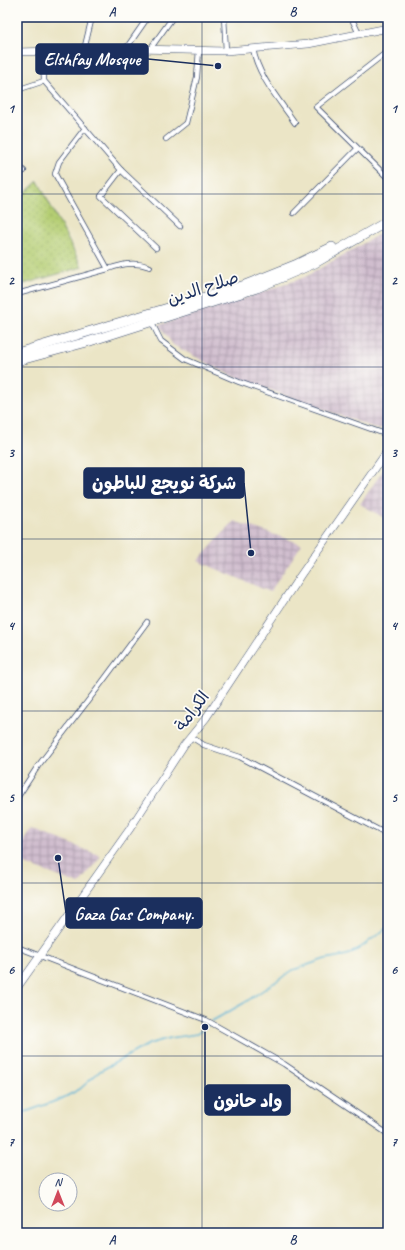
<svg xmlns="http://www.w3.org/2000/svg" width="405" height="1250" viewBox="0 0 405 1250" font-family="Caveat,'Playpen Sans Arabic',sans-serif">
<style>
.industrial{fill:url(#industrial-grid)}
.grass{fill:url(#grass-dots);stroke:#687e68}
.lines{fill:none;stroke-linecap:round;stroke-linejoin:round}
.stream{stroke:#55b0d3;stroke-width:1.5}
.street-casing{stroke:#3a4a6e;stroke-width:6}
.secondary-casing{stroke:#3a4a6e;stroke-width:8}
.highway-casing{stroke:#3a4a6e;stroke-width:10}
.street{stroke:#fff;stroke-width:4.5}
.secondary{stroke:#fff;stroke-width:7}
.highway{stroke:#fff;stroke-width:9}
.grid{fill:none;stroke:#1b2f5e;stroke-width:1;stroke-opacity:0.55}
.labels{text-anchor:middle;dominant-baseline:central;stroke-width:3.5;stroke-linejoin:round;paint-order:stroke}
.street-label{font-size:17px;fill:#1b2f5e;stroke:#fdfcf7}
.leader{fill:none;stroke:#1b2f5e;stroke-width:1.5}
.callout-dot{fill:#1b2f5e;stroke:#fdfcf7;stroke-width:1.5}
.callout{fill:#1b2f5e;stroke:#1b2f5e;stroke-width:1.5}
.callout-label{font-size:18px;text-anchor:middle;font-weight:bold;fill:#fff}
.neatline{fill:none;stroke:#1b2f5e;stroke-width:1.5}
.grid-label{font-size:13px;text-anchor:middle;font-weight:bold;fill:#1b2f5e}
</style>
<defs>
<pattern id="industrial-grid" width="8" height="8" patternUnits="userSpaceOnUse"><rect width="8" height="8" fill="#d0bdce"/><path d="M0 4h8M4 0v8" fill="none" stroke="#a89aaa"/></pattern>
<pattern id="grass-dots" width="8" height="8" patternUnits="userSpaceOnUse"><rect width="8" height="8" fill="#b4cd72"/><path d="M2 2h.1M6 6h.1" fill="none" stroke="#9ab065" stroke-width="1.8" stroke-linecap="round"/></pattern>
</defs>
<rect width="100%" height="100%" fill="#fdfcf7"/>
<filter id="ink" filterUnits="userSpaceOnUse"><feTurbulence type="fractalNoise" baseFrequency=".025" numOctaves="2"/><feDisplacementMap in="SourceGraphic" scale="8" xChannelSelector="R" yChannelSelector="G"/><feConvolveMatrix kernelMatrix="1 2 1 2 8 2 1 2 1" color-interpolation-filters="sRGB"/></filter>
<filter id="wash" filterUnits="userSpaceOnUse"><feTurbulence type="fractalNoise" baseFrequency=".012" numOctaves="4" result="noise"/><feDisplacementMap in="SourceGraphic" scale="16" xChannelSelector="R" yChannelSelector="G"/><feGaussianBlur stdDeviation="0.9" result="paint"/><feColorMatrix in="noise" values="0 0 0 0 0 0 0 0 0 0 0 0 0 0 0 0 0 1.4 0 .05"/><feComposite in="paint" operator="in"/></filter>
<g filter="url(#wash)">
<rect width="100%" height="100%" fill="#ebe5c6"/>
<!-- industrial -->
<g class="industrial">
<polygon points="388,229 388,419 380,430 230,375 173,345 159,325 237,301 305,277"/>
<polygon points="388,463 388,520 360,504"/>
<polygon points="234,521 302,544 270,592 198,561"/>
<polygon points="32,828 101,856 79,884 17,861 17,853"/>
</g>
<!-- grass -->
<polygon class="grass" points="38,181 82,267 17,286 17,200"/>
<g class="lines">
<!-- stream -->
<g class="stream">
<polyline points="212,1021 244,1003 293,970 325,959 347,955 360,948 388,927"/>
<polyline points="17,1115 61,1099 80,1089 100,1071 149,1044 170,1038 197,1034 209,1024"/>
</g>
</g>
</g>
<g filter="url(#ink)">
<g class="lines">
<!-- street casing -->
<g class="street-casing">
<g id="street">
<polyline points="224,17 226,51"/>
<polyline points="351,17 359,34"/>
<path d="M 253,48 C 257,75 280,101 295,123"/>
<polyline points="150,49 173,17"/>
<polyline points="84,50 92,17"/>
<polyline points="125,50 148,17"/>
<polyline points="388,51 316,107 388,178"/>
<polyline points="43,52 44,81 121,170 180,226"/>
<polyline points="17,90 44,81"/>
<polyline points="166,139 186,123 197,77 199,50"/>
<polyline points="17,165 24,171"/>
<polyline points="121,170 101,196 156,248"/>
<polyline points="294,213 357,149"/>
<path d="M 108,269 C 123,264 135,261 150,267"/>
<polyline points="17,294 108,269 55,174 59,162 85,128"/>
<polyline points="151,321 161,341 185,359 239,382 388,435"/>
<polyline points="191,737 204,745 240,757 388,835"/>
<polyline points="17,798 38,766 97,689 147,622"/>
<polyline points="17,947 206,1020 284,1064 388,1134"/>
</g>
</g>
<!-- secondary casing -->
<g class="secondary-casing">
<g id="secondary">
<polyline points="17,52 138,49 226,51 308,44 388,28"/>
<polyline points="17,988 129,830 184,745 206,718 300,576 388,450"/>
</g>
</g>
<!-- highway casing -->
<g class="highway-casing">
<g id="highway">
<polyline points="17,353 245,285 295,265 332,247"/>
<polyline points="17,361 87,342 257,288 315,263 388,221"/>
</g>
</g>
<!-- street -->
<use href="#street" class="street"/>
<!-- secondary -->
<use href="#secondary" class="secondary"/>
<!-- highway -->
<use href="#highway" class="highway"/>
</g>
</g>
<!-- grid -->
<path class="grid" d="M 202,17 L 202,1233M 17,194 L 388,194M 17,367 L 388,367M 17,539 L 388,539M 17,711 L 388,711M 17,883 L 388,883M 17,1056 L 388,1056"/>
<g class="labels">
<!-- street labels -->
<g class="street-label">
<text transform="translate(203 288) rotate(-18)">صلاح الدين</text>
<text transform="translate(192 711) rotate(-53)">الكرامة</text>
</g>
</g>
<!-- callouts -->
<path class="leader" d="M218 66L148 59M251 553L244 483M58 858L66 913M205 1027L205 1100"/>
<g class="callout-dot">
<circle cx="218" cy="66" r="4"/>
<circle cx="251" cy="553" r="4"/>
<circle cx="58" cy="858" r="4"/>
<circle cx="205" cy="1027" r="4"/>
</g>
<g class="callout">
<rect x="36" y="44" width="112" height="30" rx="4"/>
<rect x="84" y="468" width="160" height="30" rx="4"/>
<rect x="66" y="898" width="136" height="30" rx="4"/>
<rect x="205" y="1085" width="85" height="30" rx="4"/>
</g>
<g class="callout-label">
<text x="92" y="65">Elshfay Mosque</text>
<text x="164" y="489">شركة نويجع للباطون</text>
<text x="134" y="920">Gaza Gas Company.</text>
<text x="248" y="1107">واد حانون</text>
</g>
<!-- margin -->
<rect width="405" height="1250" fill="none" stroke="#fdfcf7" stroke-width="44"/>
<!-- north arrow -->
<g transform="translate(58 1192)"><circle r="19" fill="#fdfcf7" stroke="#a3aaba"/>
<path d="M0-3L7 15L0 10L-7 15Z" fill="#d1495b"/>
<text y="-6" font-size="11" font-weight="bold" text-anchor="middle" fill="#1b2f5e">N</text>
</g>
<rect x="22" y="22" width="361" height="1206" class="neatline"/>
<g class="grid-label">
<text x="112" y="16">A</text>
<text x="293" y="16">B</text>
<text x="11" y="113">1</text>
<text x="394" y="113">1</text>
<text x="11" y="285">2</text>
<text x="394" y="285">2</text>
<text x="11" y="457">3</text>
<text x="394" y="457">3</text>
<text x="11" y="630">4</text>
<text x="394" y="630">4</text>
<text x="11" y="802">5</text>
<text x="394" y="802">5</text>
<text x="11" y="974">6</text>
<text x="394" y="974">6</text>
<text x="11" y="1146">7</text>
<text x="394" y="1146">7</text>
<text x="112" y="1244">A</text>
<text x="293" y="1244">B</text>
</g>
</svg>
